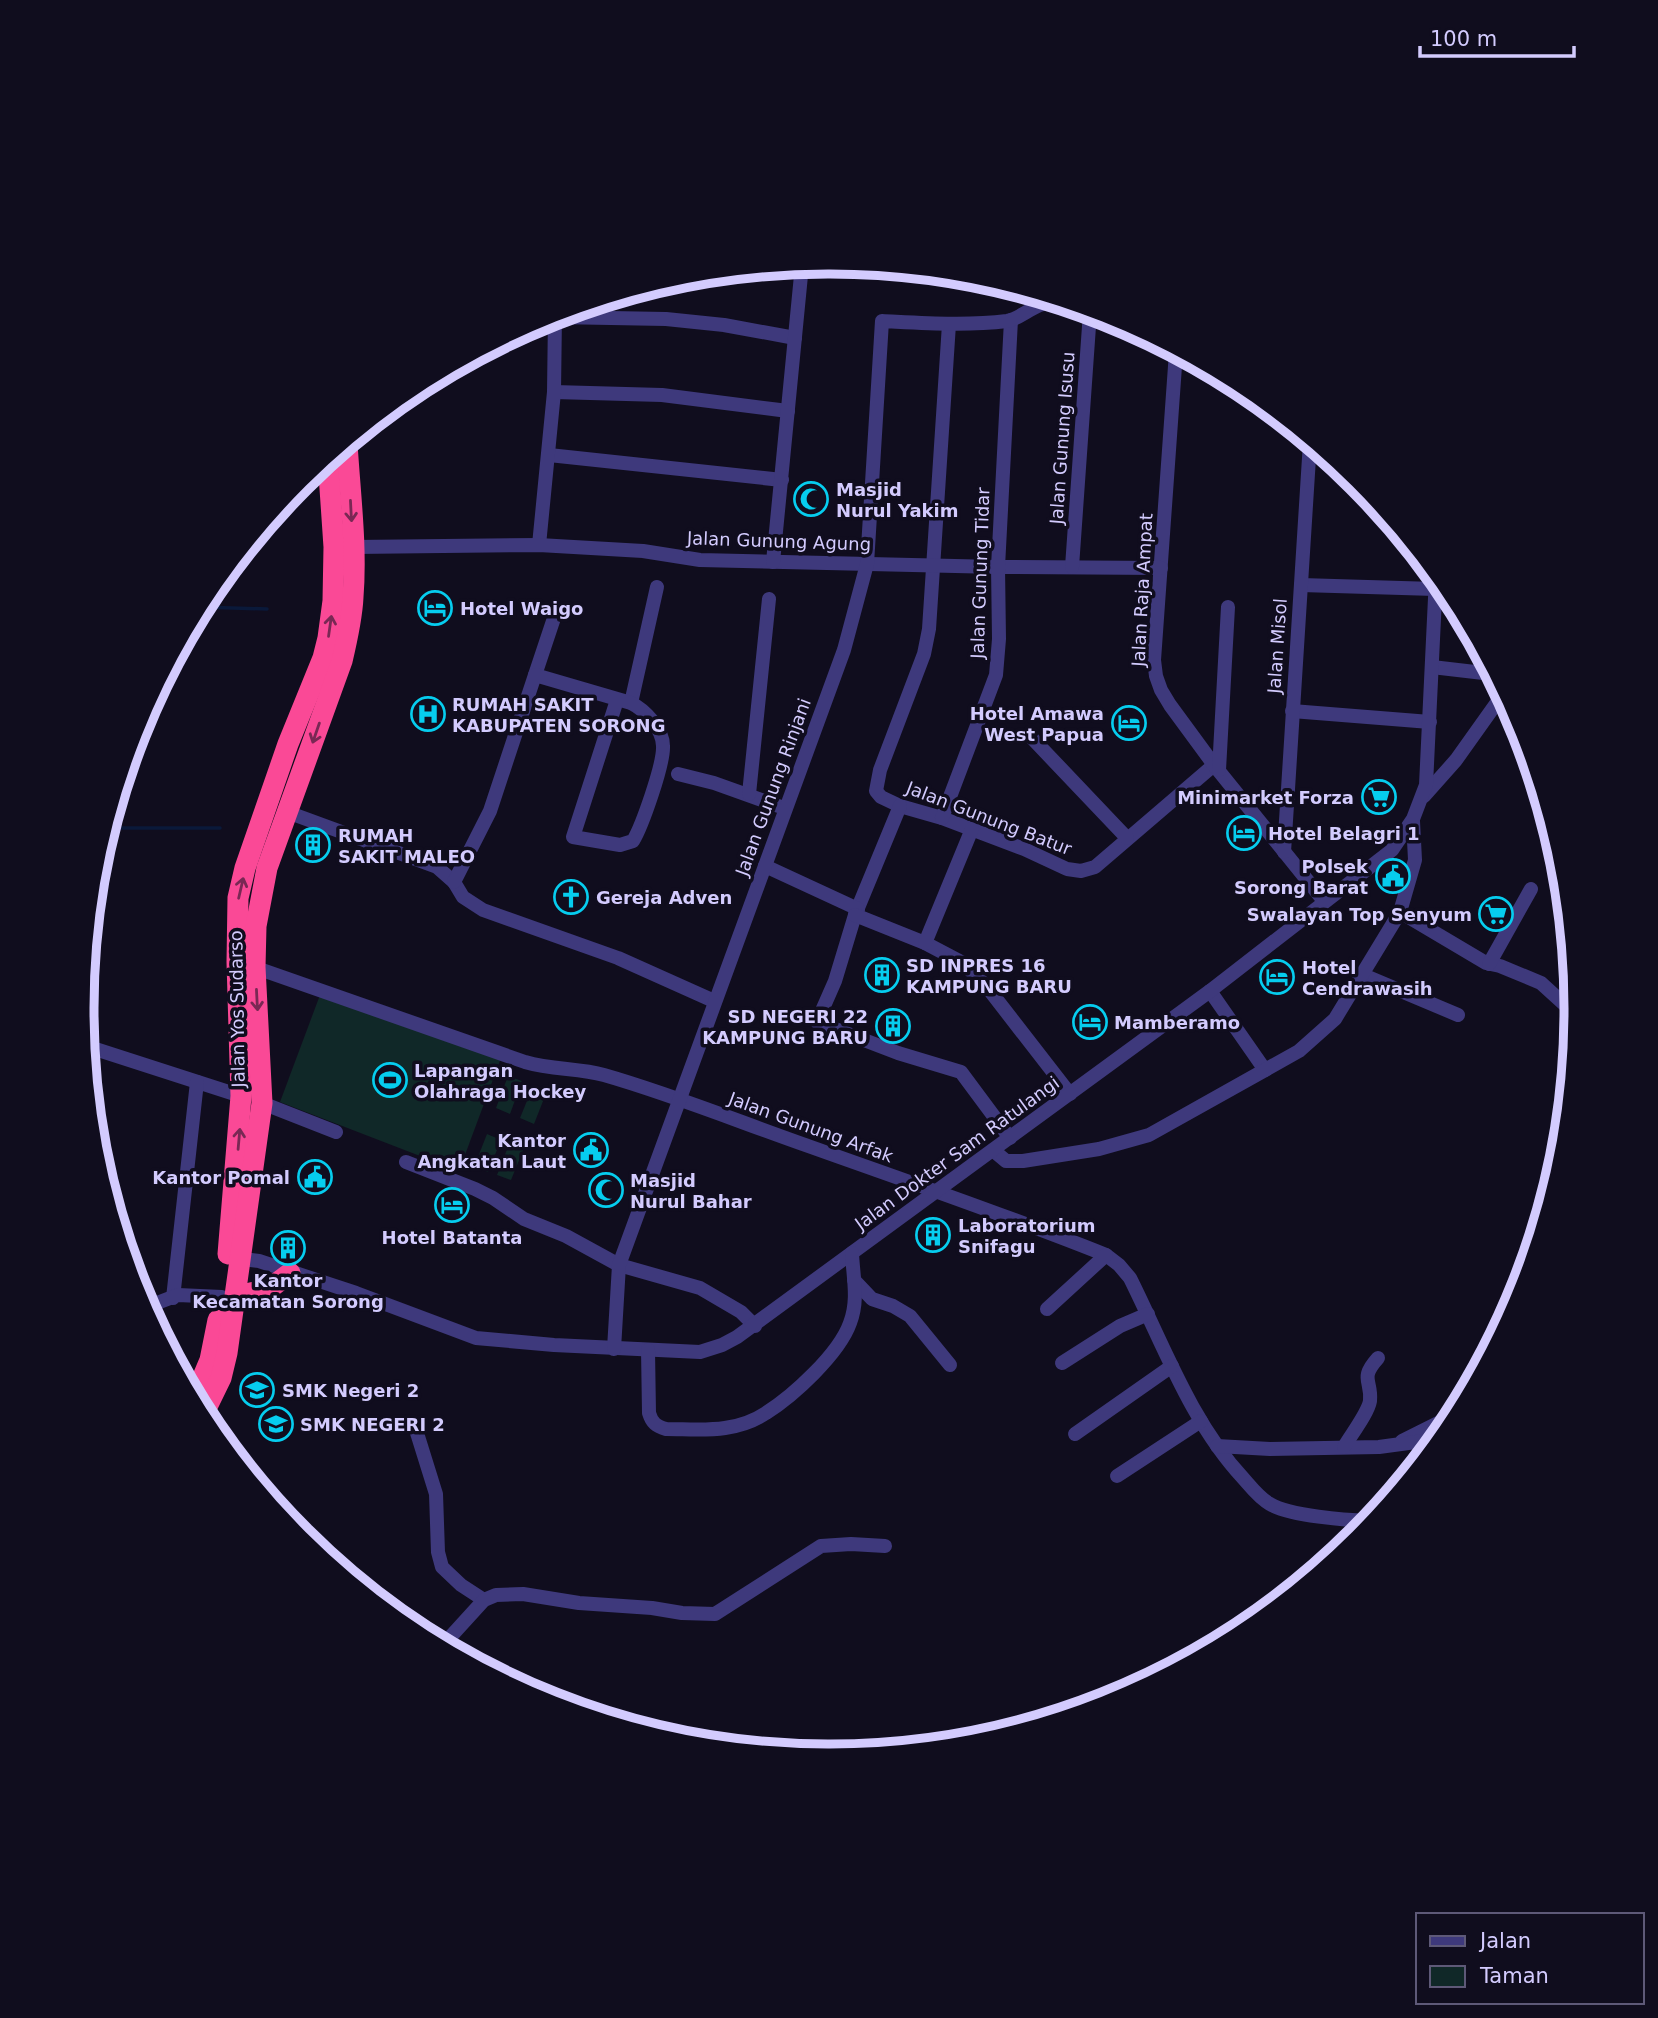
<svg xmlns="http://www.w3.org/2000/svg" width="1658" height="2018" viewBox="0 0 1658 2018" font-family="'DejaVu Sans',sans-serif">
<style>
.green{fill:#102828}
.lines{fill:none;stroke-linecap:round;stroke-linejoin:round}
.stream{stroke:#0a193a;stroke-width:3.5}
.minor{stroke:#3e397c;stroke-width:14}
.highway{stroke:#fa4996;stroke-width:21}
.oneway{stroke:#792854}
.labels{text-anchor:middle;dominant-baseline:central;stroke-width:7;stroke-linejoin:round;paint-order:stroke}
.street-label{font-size:18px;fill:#d3cbfe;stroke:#100d1e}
.poi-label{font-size:18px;font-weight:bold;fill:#d3cbfe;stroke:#100d1e;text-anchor:start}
.rim{fill:none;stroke:#d3cbfe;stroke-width:9}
</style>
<rect width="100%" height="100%" fill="#100d1e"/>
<!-- green -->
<g class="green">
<polygon points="320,995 501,1058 459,1171 280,1102"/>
<polygon points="508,1076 522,1081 510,1114 496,1108"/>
<polygon points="533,1086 547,1091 534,1124 520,1118"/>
<polygon points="487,1134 501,1140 488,1172 474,1167"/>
<polygon points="510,1142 524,1148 511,1180 497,1175"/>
</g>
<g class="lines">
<!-- stream -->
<g class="stream">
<polyline points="201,607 267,609"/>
<polyline points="107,828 220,828"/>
</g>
<!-- minor -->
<g class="minor">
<polyline points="555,317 666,319 724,325 795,338"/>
<polyline points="949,324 929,629 924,654 880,770 876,791 881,797 900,806 942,818 1024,849 1067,869 1081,871 1095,867 1214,765"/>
<polyline points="1176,352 1154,660 1156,676 1161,690 1170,705 1214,765 1324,901"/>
<polyline points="554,392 662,395 788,411"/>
<polyline points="549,455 782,480"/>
<polyline points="539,545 554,392 555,315"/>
<polyline points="354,547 539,545 643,551 700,560 998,567 1161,568"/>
<polyline points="773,562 802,265"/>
<polyline points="1072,567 1090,312"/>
<polyline points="1301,585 1435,589"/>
<polyline points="1432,667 1492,674"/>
<polyline points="535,675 554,618"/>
<polyline points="631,703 657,587"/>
<polyline points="1292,711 1430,722"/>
<polyline points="1031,737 1127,838"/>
<polyline points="1219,770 1228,607"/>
<polyline points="678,774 714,783 784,808"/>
<polyline points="749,794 769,599"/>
<polyline points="1424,796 1456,760 1503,694"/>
<polyline points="900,806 855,915 835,981 817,1022 898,1053 961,1072 1010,1138"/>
<polyline points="287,812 437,867 454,882 463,897 483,910 618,958 714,1001"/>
<polyline points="942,818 996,675 999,639 998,567 1011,320"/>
<polyline points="1284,852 1310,442"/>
<polyline points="765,866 858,909"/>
<path d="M 454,882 L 490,811 L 535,675 L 631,703 C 645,710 663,729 663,746 C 664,764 642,826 633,841 L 620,845 L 573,837 L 617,700"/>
<polyline points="1400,912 1486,963 1500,966 1541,983 1575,1014"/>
<polyline points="855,915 925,943 963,963 987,987 1070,1094"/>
<polyline points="925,943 972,829"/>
<polyline points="1489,964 1531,889"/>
<path d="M 248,965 L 525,1062 C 552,1070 578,1068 604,1075 C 674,1095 742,1123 811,1147 C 909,1182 1009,1216 1106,1255 L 1119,1265 L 1130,1278 C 1164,1346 1191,1422 1243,1478 C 1251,1487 1259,1498 1270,1504 C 1290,1516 1346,1520 1370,1521"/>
<polyline points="1363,975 1458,1015"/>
<polyline points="1210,991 1265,1070"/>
<polyline points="86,1046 241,1096"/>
<polyline points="262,1103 336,1132"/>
<polyline points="994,1151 1006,1161 1023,1161 1099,1149 1149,1135 1299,1051 1335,1019 1400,912 1415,860 1413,821"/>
<polyline points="406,1162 475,1189 493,1198 524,1219 566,1236 619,1265 700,1288 741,1312 755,1326"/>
<polyline points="234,1258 259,1261 356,1293 476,1338 554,1345 700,1352 722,1345 737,1337 1210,991 1392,850 1413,819 1426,785 1436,577"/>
<polyline points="854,1280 872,1299 893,1306 910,1316 950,1365"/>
<polyline points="173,1298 197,1082"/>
<polyline points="141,1299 157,1303 178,1295 222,1297"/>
<polyline points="1047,1309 1106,1255"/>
<path d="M 614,1349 L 619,1265 L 844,650 L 867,564 L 882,321 C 924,323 966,326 1007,321 C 1023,318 1033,303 1056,301"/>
<path d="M 648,1350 L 649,1413 C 652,1423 656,1426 666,1429 C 685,1429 706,1431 725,1428 C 739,1426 754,1421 766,1413 C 793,1396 839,1354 850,1323 C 859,1300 853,1277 852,1253"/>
<polyline points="1062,1363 1120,1326 1148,1314"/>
<polyline points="417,1433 436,1494 438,1552 442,1567 461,1585 484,1600"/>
<polyline points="1075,1434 1172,1366"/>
<polyline points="1402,1441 1444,1420 1459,1407"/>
<polyline points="1217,1446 1270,1449 1379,1447 1438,1439"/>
<path d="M 1344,1447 C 1351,1435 1368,1413 1370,1401 C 1372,1380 1359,1379 1378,1358"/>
<polyline points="1117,1476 1201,1421"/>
<polyline points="443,1645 484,1600 496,1595 523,1594 579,1603 652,1608 682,1613 715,1614 821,1546 851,1544 885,1546"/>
</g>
<!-- highway -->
<g class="highway">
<polyline points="228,1254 241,1096 237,962 238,898 245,868 288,744 323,658 328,638 333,601 334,547 328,459"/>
<polyline points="237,1296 269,1289 290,1273"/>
<polyline points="194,1398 210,1360 218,1320"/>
<path d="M 203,1415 L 221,1378 L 227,1353 L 262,1103 L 255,967 L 256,926 L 267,868 L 342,661 C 347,640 352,618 353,597 C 357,546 350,494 347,443"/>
</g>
</g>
<!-- one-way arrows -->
<defs><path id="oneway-shaft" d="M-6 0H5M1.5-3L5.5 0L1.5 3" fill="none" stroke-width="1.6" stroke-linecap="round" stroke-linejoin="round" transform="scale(1.75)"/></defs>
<g class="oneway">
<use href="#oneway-shaft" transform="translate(351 511) rotate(87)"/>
<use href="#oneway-shaft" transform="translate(330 626) rotate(-82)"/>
<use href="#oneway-shaft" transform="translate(316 733) rotate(109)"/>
<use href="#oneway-shaft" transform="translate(241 888) rotate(-77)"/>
<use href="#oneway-shaft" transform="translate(257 1000) rotate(87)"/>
<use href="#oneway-shaft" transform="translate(239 1139) rotate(-85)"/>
</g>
<!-- icons -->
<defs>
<g id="mosque-ring" transform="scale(1.75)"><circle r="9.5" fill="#100d1e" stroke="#06cdef" stroke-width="1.5"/><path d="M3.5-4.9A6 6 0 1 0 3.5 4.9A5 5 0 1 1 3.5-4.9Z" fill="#06cdef"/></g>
<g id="hotel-ring" transform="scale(1.75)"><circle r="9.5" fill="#100d1e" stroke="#06cdef" stroke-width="1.5"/><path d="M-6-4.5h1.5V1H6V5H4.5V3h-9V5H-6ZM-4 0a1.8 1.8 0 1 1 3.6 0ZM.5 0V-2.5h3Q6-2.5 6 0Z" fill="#06cdef"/></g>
<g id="hospital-ring" transform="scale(1.75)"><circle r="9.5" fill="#100d1e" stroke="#06cdef" stroke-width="1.5"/><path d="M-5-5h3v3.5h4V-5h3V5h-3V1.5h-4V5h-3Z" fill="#06cdef"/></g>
<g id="supermarket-ring" transform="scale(1.75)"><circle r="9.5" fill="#100d1e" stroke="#06cdef" stroke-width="1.5"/><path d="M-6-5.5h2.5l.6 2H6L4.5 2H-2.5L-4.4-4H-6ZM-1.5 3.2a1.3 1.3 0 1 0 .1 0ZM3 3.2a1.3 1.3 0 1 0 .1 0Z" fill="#06cdef"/></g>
<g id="building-ring" transform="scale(1.75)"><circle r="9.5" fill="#100d1e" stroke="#06cdef" stroke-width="1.5"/><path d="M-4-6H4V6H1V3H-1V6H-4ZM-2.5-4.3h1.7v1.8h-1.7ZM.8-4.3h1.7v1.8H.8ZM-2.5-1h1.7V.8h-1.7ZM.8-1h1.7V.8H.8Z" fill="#06cdef"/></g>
<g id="civic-ring" transform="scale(1.75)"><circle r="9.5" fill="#100d1e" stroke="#06cdef" stroke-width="1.5"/><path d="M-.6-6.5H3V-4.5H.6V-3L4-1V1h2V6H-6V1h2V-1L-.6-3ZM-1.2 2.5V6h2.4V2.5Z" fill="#06cdef"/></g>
<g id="church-ring" transform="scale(1.75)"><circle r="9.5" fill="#100d1e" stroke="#06cdef" stroke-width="1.5"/><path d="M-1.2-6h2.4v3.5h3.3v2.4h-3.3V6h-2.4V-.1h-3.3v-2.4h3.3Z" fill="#06cdef"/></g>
<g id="stadium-ring" transform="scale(1.75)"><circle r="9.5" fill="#100d1e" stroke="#06cdef" stroke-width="1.5"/><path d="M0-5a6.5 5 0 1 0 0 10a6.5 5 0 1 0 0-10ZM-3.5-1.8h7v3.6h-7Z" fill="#06cdef"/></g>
<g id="school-ring" transform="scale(1.75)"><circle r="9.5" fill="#100d1e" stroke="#06cdef" stroke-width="1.5"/><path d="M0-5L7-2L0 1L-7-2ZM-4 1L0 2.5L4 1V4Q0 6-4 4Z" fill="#06cdef"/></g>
</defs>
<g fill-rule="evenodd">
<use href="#mosque-ring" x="811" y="499"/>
<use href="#hotel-ring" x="435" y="608"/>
<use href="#hospital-ring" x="428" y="714"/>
<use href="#hotel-ring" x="1129" y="723"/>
<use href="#supermarket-ring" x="1379" y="797"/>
<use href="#hotel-ring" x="1244" y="833"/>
<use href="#building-ring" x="313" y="845"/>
<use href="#civic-ring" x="1393" y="876"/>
<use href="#church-ring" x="571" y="897"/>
<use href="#supermarket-ring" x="1496" y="914"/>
<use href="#building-ring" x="882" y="975"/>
<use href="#hotel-ring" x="1277" y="977"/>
<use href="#hotel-ring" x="1090" y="1022"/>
<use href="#building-ring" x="893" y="1026"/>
<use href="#stadium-ring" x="390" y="1080"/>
<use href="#civic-ring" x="591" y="1150"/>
<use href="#civic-ring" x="315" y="1177"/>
<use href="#mosque-ring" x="606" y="1190"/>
<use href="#hotel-ring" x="452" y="1205"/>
<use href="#building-ring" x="933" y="1235"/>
<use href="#building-ring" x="288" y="1248"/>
<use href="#school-ring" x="257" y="1390"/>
<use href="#school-ring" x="276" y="1424"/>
</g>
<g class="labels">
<!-- street labels -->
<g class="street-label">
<text transform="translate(1062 438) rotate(-86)">Jalan Gunung Isusu</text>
<text transform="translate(779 541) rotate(2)">Jalan Gunung Agung</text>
<text transform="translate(980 573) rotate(-88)">Jalan Gunung Tidar</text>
<text transform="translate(1142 590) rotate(-87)">Jalan Raja Ampat</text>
<text transform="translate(1277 646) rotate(-86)">Jalan Misol</text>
<text transform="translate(773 787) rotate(-70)">Jalan Gunung Rinjani</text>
<text transform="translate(989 818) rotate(21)">Jalan Gunung Batur</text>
<text transform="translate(237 1009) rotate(-91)">Jalan Yos Sudarso</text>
<text transform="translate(811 1127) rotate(20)">Jalan Gunung Arfak</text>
<text transform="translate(957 1153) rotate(-36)">Jalan Dokter Sam Ratulangi</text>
</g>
<!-- poi labels -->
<g class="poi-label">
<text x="836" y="489">Masjid<tspan x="836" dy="21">Nurul Yakim</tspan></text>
<text x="460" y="608">Hotel Waigo</text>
<text x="452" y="704">RUMAH SAKIT<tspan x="452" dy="21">KABUPATEN SORONG</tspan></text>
<text x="1104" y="713" text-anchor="end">Hotel Amawa<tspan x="1104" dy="21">West Papua</tspan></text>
<text x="1354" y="797" text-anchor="end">Minimarket Forza</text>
<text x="1268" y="833">Hotel Belagri 1</text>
<text x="338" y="835">RUMAH<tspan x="338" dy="21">SAKIT MALEO</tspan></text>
<text x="1368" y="866" text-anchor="end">Polsek<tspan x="1368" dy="21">Sorong Barat</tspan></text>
<text x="596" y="897">Gereja Adven</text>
<text x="1472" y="914" text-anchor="end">Swalayan Top Senyum</text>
<text x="906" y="965">SD INPRES 16<tspan x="906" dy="21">KAMPUNG BARU</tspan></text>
<text x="1302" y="967">Hotel<tspan x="1302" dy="21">Cendrawasih</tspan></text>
<text x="868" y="1016" text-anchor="end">SD NEGERI 22<tspan x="868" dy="21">KAMPUNG BARU</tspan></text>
<text x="1114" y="1022">Mamberamo</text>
<text x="414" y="1070">Lapangan<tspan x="414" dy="21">Olahraga Hockey</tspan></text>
<text x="566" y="1140" text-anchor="end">Kantor<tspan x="566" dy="21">Angkatan Laut</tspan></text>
<text x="290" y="1177" text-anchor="end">Kantor Pomal</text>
<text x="630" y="1180">Masjid<tspan x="630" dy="21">Nurul Bahar</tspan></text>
<text x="958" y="1225">Laboratorium<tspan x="958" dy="21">Snifagu</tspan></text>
<text x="452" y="1237" text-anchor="middle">Hotel Batanta</text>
<text x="288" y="1280" text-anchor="middle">Kantor<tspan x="288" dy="21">Kecamatan Sorong</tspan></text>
<text x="282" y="1390">SMK Negeri 2</text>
<text x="300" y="1424">SMK NEGERI 2</text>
</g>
</g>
<!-- crop -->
<path d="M0 0H1658V2018H0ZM828 274H830A734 734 0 0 1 1564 1008V1010A734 734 0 0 1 830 1744H828A734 734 0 0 1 94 1010V1008A734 734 0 0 1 828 274Z" fill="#100d1e" fill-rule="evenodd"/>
<path class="rim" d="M828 274H830A734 734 0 0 1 1564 1008V1010A734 734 0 0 1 830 1744H828A734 734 0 0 1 94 1010V1008A734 734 0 0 1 828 274Z"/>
<!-- legend -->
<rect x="1416" y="1913" width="228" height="91" fill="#100d1e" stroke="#5e5978" stroke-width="2"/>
<rect x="1430" y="1936" width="35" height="10" fill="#3e397c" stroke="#5e5978" stroke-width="2"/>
<text x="1480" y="1948" font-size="21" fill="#d3cbfe">Jalan</text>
<rect x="1430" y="1966" width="35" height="21" fill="#102828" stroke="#5e5978" stroke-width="2"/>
<text x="1480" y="1983" font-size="21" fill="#d3cbfe">Taman</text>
<!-- scale -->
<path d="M1420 46v10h154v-10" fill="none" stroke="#d3cbfe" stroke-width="3.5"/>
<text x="1430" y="46" font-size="21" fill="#d3cbfe" stroke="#100d1e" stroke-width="5" paint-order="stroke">100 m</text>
</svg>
